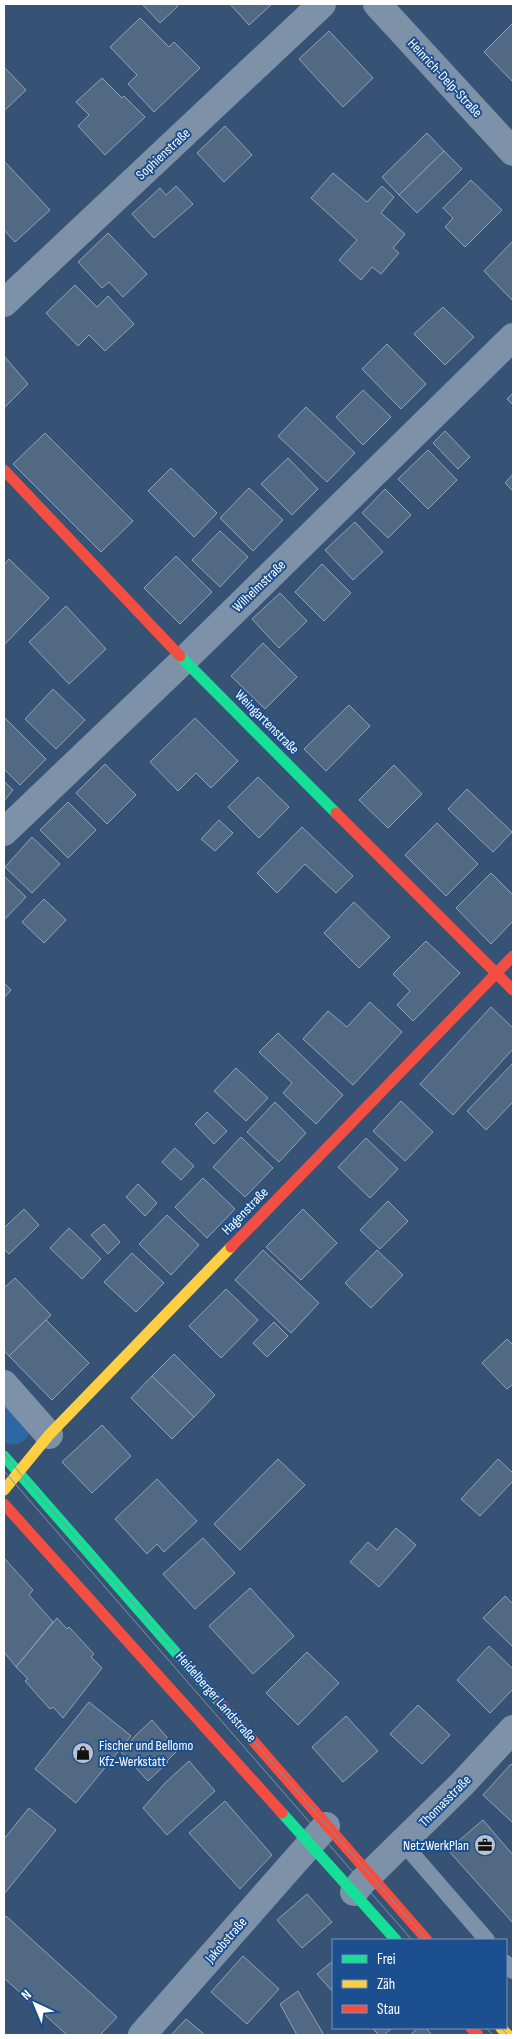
<svg xmlns="http://www.w3.org/2000/svg" width="517" height="2039" viewBox="0 0 517 2039" font-family="'Sofia Sans Condensed',sans-serif">
<style>
.green{fill:#2f66a5}
.building{fill:#526984;stroke:#92a2b6}
.lines{fill:none;stroke-linecap:round;stroke-linejoin:round}
.lane{stroke:#7d92a8;stroke-width:16}
.street{stroke:#7d92a8;stroke-width:28}
.fast{stroke:#16e098;stroke-width:11}
.slow{stroke:#ffcf43;stroke-width:11}
.jam{stroke:#f24e42;stroke-width:11}
.tram{stroke:#7e92a7;stroke-width:1}
.labels{text-anchor:middle;dominant-baseline:central;stroke-width:4;stroke-linejoin:round;paint-order:stroke}
.street-label{font-size:14px;fill:#fff;stroke:#1b4f8f}
.poi-label{font-size:14px;fill:#fff;stroke:#1b4f8f;text-anchor:start}
</style>
<rect width="100%" height="100%" fill="#365274"/>
<!-- green -->
<path class="green" d="M 4,1393 L 30,1431 C 26,1443 15,1448 4,1442 Z"/>
<!-- building -->
<g class="building">
<polygon points="142,4 176,4 178,6 160,23"/>
<polygon points="230,4 272,4 249,25"/>
<polygon points="140,18 169,47 174,42 200,68 154,112 128,84 137,75 110,47"/>
<polygon points="513,23 513,80 512,81 484,52"/>
<polygon points="329,31 373,78 343,107 299,59"/>
<polygon points="4,67 26,90 4,111"/>
<polygon points="102,78 122,98 124,96 145,117 105,155 78,126 89,115 76,102"/>
<polygon points="225,126 252,155 224,182 197,153"/>
<polygon points="427,133 444,151 399,195 382,177"/>
<polygon points="444,151 462,169 417,213 399,195"/>
<polygon points="4,161 50,210 15,242 4,230"/>
<polygon points="333,173 367,202 382,186 394,197 381,213 405,234 393,248 399,253 381,274 372,267 361,280 339,260 357,240 311,198"/>
<polygon points="471,180 502,210 465,247 445,227 453,218 443,208"/>
<polygon points="176,186 193,204 154,238 132,214 160,188 166,195"/>
<polygon points="108,233 147,274 123,297 109,282 102,288 78,262"/>
<polygon points="513,241 513,301 484,271"/>
<polygon points="75,285 97,307 108,296 134,324 105,351 89,335 78,346 46,313"/>
<polygon points="443,307 474,337 445,365 414,334"/>
<polygon points="387,344 426,384 401,409 362,369"/>
<polygon points="4,356 28,384 4,408"/>
<polygon points="363,390 391,417 363,445 336,417"/>
<polygon points="513,393 513,405 507,399"/>
<polygon points="306,407 355,453 327,482 278,436"/>
<polygon points="445,431 470,457 458,469 433,443"/>
<polygon points="45,433 133,521 101,552 13,464"/>
<polygon points="428,450 457,480 428,509 398,479"/>
<polygon points="288,458 318,489 292,515 261,484"/>
<polygon points="171,468 217,513 194,537 148,491"/>
<polygon points="513,474 513,491 505,483"/>
<polygon points="249,488 283,520 253,551 220,518"/>
<polygon points="385,489 411,515 388,538 362,513"/>
<polygon points="355,522 383,552 353,580 325,550"/>
<polygon points="220,531 248,557 220,587 192,560"/>
<polygon points="176,556 212,592 180,624 144,588"/>
<polygon points="9,559 49,598 4,645 4,565"/>
<polygon points="322,564 351,593 324,621 295,592"/>
<polygon points="280,593 307,621 279,648 252,619"/>
<polygon points="66,606 106,649 69,684 29,642"/>
<polygon points="263,643 297,677 265,709 231,676"/>
<polygon points="53,689 85,720 56,749 25,719"/>
<polygon points="349,705 370,726 326,771 304,749"/>
<polygon points="4,717 46,759 20,785 4,769"/>
<polygon points="195,718 238,761 211,788 196,773 178,791 150,762"/>
<polygon points="105,764 136,795 107,824 76,793"/>
<polygon points="394,765 422,794 388,828 359,800"/>
<polygon points="258,777 289,807 259,838 228,807"/>
<polygon points="4,781 13,790 4,801"/>
<polygon points="467,789 512,832 493,852 448,809"/>
<polygon points="68,802 96,830 68,858 40,830"/>
<polygon points="219,820 233,833 215,851 201,839"/>
<polygon points="437,823 478,864 446,896 405,855"/>
<polygon points="302,827 353,876 336,893 305,864 277,893 257,873"/>
<polygon points="32,837 60,864 32,893 5,867"/>
<polygon points="491,873 513,895 513,921 491,944 456,908"/>
<polygon points="4,876 26,897 4,920"/>
<polygon points="44,899 66,920 44,943 22,922"/>
<polygon points="354,902 390,937 359,968 324,933"/>
<polygon points="426,941 460,973 413,1021 397,1005 410,991 393,974"/>
<polygon points="4,983 11,990 4,998"/>
<polygon points="370,1002 402,1032 353,1085 303,1039 328,1011 347,1027"/>
<polygon points="491,1007 513,1028 513,1049 453,1115 420,1084"/>
<polygon points="278,1033 343,1095 316,1124 283,1093 292,1083 259,1052"/>
<polygon points="513,1063 513,1102 486,1130 467,1111"/>
<polygon points="236,1068 268,1098 246,1121 214,1091"/>
<polygon points="401,1101 433,1132 405,1161 373,1131"/>
<polygon points="275,1102 306,1133 279,1162 247,1132"/>
<polygon points="207,1112 227,1131 214,1144 195,1124"/>
<polygon points="241,1137 273,1168 245,1197 213,1167"/>
<polygon points="366,1138 398,1169 370,1198 338,1167"/>
<polygon points="175,1148 194,1166 181,1180 162,1162"/>
<polygon points="203,1178 235,1209 207,1238 175,1207"/>
<polygon points="138,1184 157,1203 145,1216 126,1197"/>
<polygon points="388,1201 408,1221 380,1249 360,1230"/>
<polygon points="24,1209 39,1225 9,1254 4,1249 4,1228"/>
<polygon points="303,1209 337,1243 301,1280 266,1247"/>
<polygon points="167,1215 199,1245 171,1275 139,1244"/>
<polygon points="104,1224 120,1242 108,1254 91,1235"/>
<polygon points="69,1228 101,1259 82,1279 50,1248"/>
<polygon points="263,1250 319,1303 291,1333 235,1280"/>
<polygon points="377,1250 403,1275 371,1308 345,1283"/>
<polygon points="132,1253 164,1283 136,1312 104,1282"/>
<polygon points="15,1278 51,1315 9,1356 4,1350 4,1288"/>
<polygon points="226,1289 258,1320 221,1358 189,1326"/>
<polygon points="46,1320 89,1363 52,1400 9,1356"/>
<polygon points="274,1322 288,1336 267,1357 253,1343"/>
<polygon points="507,1339 513,1345 513,1384 507,1389 482,1363"/>
<polygon points="174,1354 215,1395 194,1417 152,1376"/>
<polygon points="152,1376 194,1417 172,1439 131,1398"/>
<polygon points="102,1425 131,1456 92,1493 62,1462"/>
<polygon points="278,1459 305,1485 240,1550 214,1524"/>
<polygon points="498,1459 513,1473 513,1481 480,1516 461,1499"/>
<polygon points="157,1479 197,1521 164,1552 157,1544 147,1554 115,1519"/>
<polygon points="396,1528 416,1545 379,1587 350,1562 368,1542 377,1550"/>
<polygon points="203,1538 235,1573 195,1609 163,1574"/>
<polygon points="4,1558 33,1590 29,1595 53,1622 16,1667 4,1652"/>
<polygon points="250,1588 294,1636 253,1674 209,1626"/>
<polygon points="505,1596 513,1604 513,1647 483,1618"/>
<polygon points="57,1618 67,1629 69,1627 94,1654 91,1657 102,1668 63,1718 53,1707 50,1709 25,1681 28,1679 16,1667"/>
<polygon points="489,1646 513,1669 513,1689 490,1713 457,1680"/>
<polygon points="307,1652 339,1683 298,1725 266,1693"/>
<polygon points="89,1702 131,1736 76,1803 35,1769"/>
<polygon points="418,1705 450,1735 422,1764 390,1734"/>
<polygon points="346,1716 378,1751 343,1782 312,1747"/>
<polygon points="152,1720 178,1750 167,1761 168,1762 148,1781 121,1752 136,1735"/>
<polygon points="189,1761 215,1791 167,1835 143,1808 165,1783"/>
<polygon points="511,1764 513,1766 513,1823 483,1795"/>
<polygon points="225,1801 272,1855 240,1889 189,1833"/>
<polygon points="29,1808 56,1830 4,1894 4,1839"/>
<polygon points="483,1820 513,1855 513,1923 448,1850"/>
<polygon points="307,1894 332,1922 302,1948 277,1920"/>
<polygon points="6,1916 117,2017 100,2035 67,2035 4,1978 4,1919"/>
<polygon points="243,1956 279,1989 247,2024 211,1992"/>
<polygon points="333,1961 333,1992 317,1974"/>
<polygon points="298,1991 324,2035 297,2035 280,2004"/>
<polygon points="186,2019 205,2035 171,2035"/>
<polygon points="372,2028 392,2028 384,2035 379,2035"/>
<polygon points="418,2028 426,2028 432,2035 410,2035"/>
</g>
<g class="lines">
<!-- lane -->
<g class="lane">
<polyline points="403,1843 487,1940"/>
<polyline points="506,1963 513,1971"/>
</g>
<!-- street -->
<g class="street">
<polyline points="377,4 513,152"/>
<polyline points="4,303 322,4"/>
<polyline points="4,832 184,660 513,337"/>
<polyline points="4,1384 49,1435"/>
<polyline points="354,1892 362,1882 462,1784 513,1729"/>
<polyline points="142,2035 326,1826"/>
</g>
<!-- fast -->
<g class="fast">
<polyline points="180,656 336,813"/>
<polyline points="4,1456 220,1703"/>
<polyline points="282,1813 396,1940"/>
</g>
<!-- slow -->
<g class="slow">
<polyline points="4,1490 49,1435 231,1247"/>
<polyline points="501,2028 508,2035"/>
</g>
<!-- jam -->
<g class="jam">
<polyline points="4,470 180,656"/>
<polyline points="336,813 513,990"/>
<polyline points="231,1247 513,956"/>
<polyline points="4,1504 282,1813"/>
<polyline points="220,1703 427,1940"/>
<polyline points="471,2028 478,2035"/>
</g>
<!-- tram -->
<g class="tram">
<polyline points="4,1452 18,1471 427,1940"/>
<polyline points="4,1471 412,1940"/>
<polyline points="486,2028 493,2035"/>
<polyline points="501,2028 508,2035"/>
</g>
</g>
<!-- icons -->
<defs>
<g id="shop-disc" transform="scale(1.125)"><circle r="9.5" fill="#b9c2ce" stroke="#1b4f8f"/><path d="M-5-2.5h2.3a2.7 3.5 0 0 1 5.4 0H5L5.5 6h-11ZM-1.5-2.5h3a1.5 2.3 0 0 0-3 0Z" fill="#111"/></g>
<g id="office-disc" transform="scale(1.125)"><circle r="9.5" fill="#b9c2ce" stroke="#1b4f8f"/><path d="M-6-3h4V-5.5h4V-3h4V5H-6ZM-1-4.5V-3h2v-1.5ZM-6 0V1H6V0Z" fill="#111"/></g>
</defs>
<g fill-rule="evenodd">
<use href="#shop-disc" x="83" y="1753"/>
<use href="#office-disc" x="485" y="1845"/>
</g>
<g class="labels">
<!-- street labels -->
<g class="street-label">
<text transform="translate(445 78) rotate(47)">Heinrich-Delp-Straße</text>
<text transform="translate(163 154) rotate(-43)">Sophienstraße</text>
<text transform="translate(259 586) rotate(-44)">Wilhelmstraße</text>
<text transform="translate(267 722) rotate(45)">Weingartenstraße</text>
<text transform="translate(245 1211) rotate(-46)">Hagenstraße</text>
<text transform="translate(216 1697) rotate(49)">Heidelberger Landstraße</text>
<text transform="translate(445 1801) rotate(-45)">Thomasstraße</text>
<text transform="translate(226 1940) rotate(-49)">Jakobstraße</text>
</g>
<!-- poi labels -->
<g class="poi-label">
<text x="99" y="1745">Fischer und Bellomo<tspan x="99" dy="16">Kfz-Werkstatt</tspan></text>
<text x="469" y="1845" text-anchor="end">NetzWerkPlan</text>
</g>
</g>
<!-- border -->
<rect width="517" height="2039" fill="none" stroke="#ffffff" stroke-width="10"/>
<!-- legend -->
<rect x="332" y="1939" width="175" height="90" fill="#1b4f8f" stroke="#7695bc"/>
<rect x="342" y="1955" width="25" height="8" fill="#16e098" stroke="#7695bc"/>
<text x="377" y="1964" font-size="15" fill="#ffffff">Frei</text>
<rect x="342" y="1980" width="25" height="8" fill="#ffcf43" stroke="#7695bc"/>
<text x="377" y="1989" font-size="15" fill="#ffffff">Zäh</text>
<rect x="342" y="2005" width="25" height="8" fill="#f24e42" stroke="#7695bc"/>
<text x="377" y="2014" font-size="15" fill="#ffffff">Stau</text>
<!-- north arrow -->
<g transform="translate(35 2004) rotate(316)" stroke="#1b4f8f" stroke-width="4" paint-order="stroke">
<path d="M0-4L9 19L0 12L-9 19Z" fill="#ffffff"/>
<text y="-8" font-size="14" font-weight="bold" text-anchor="middle" fill="#ffffff">N</text>
</g>
</svg>
